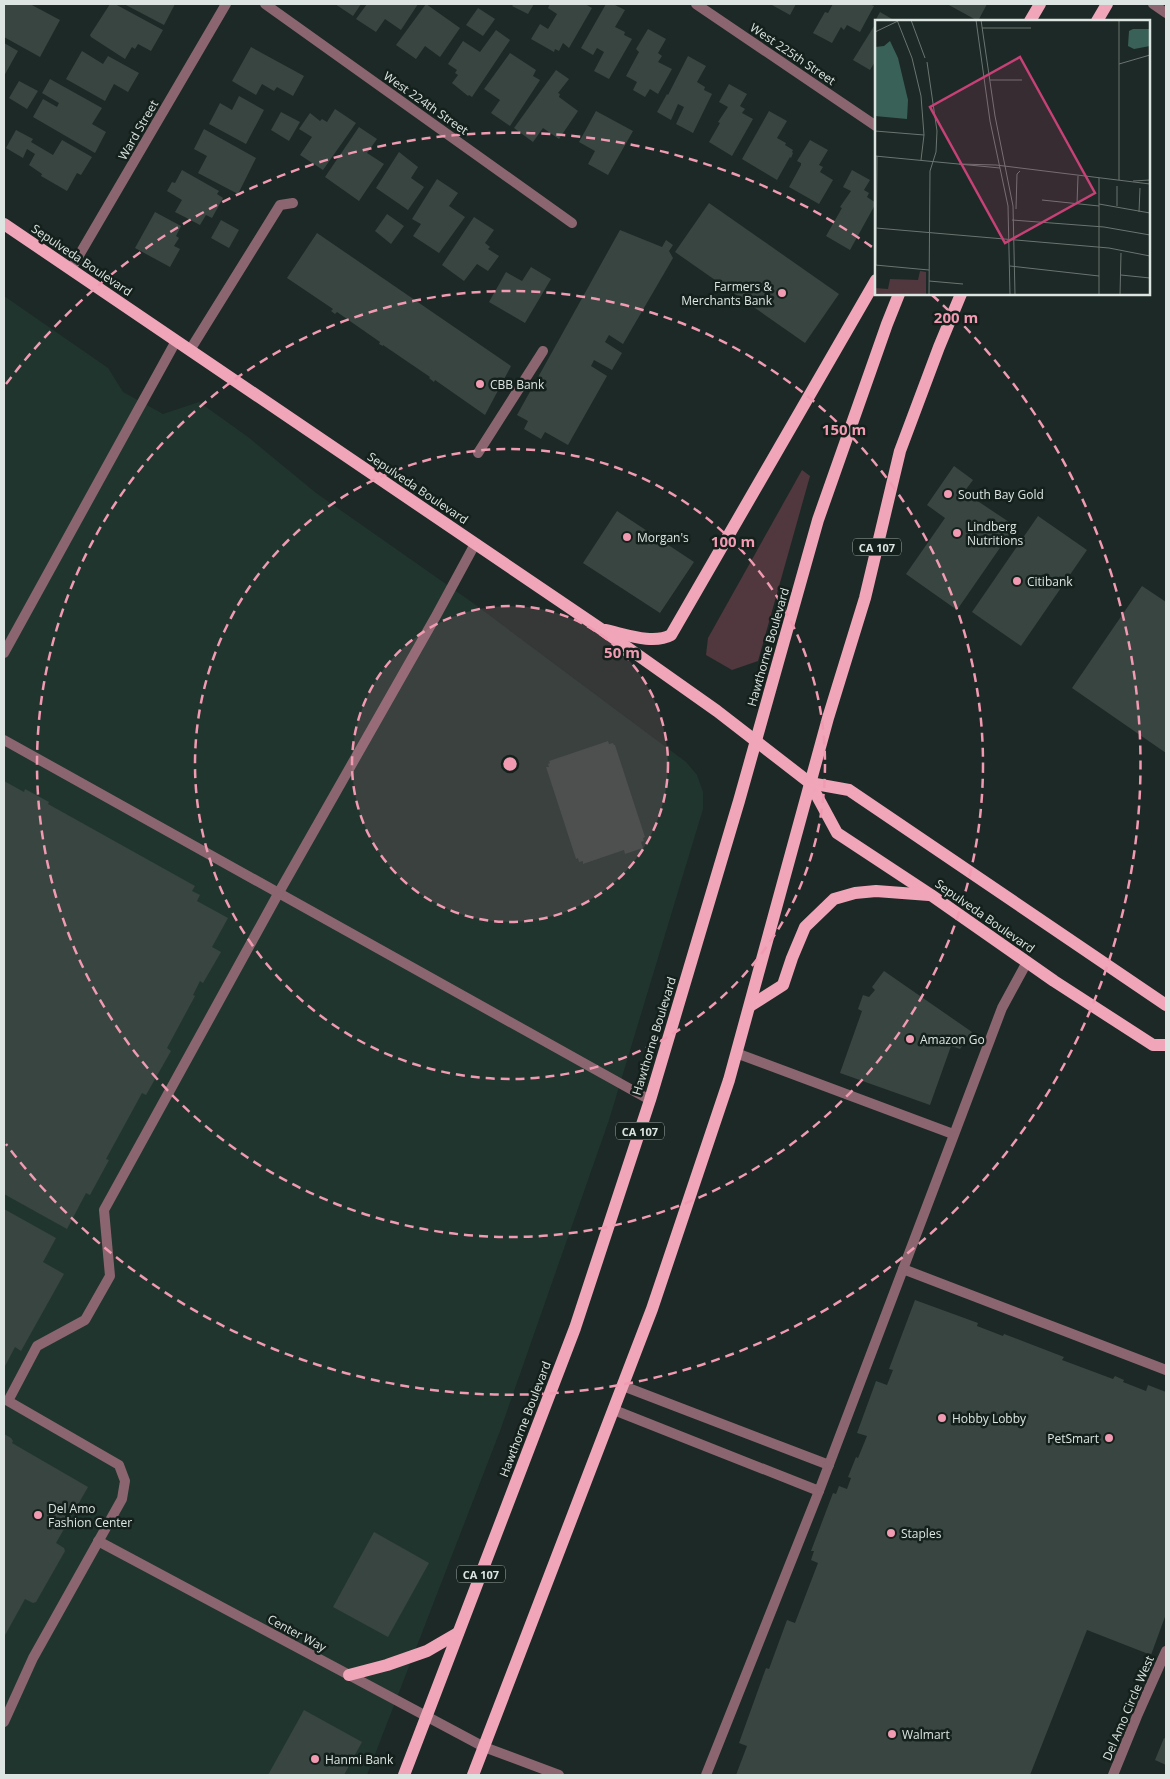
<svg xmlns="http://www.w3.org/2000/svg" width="1170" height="1779" viewBox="0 0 1170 1779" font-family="'Open Sans',sans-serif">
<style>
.built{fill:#21352f}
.green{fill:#50383e}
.building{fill:#384541}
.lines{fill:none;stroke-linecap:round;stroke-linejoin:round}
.lane{stroke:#8b6670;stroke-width:10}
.street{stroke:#8b6670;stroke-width:10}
.primary{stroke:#f0a5b9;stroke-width:12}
.ring{fill:none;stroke:#f19ab2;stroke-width:2.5;stroke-dasharray:9 6}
.poi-dot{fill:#f19ab2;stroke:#14201c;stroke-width:2}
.labels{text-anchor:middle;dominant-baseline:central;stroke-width:5;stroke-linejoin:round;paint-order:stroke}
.shield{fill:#14201c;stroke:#a1aaa7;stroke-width:1}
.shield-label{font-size:11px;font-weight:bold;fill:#dde5e2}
.street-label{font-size:12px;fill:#dde5e2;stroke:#14201c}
.poi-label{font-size:12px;fill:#dde5e2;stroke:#14201c;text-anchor:start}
.inset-road{fill:none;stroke:#6a7471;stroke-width:1}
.view{fill:#c74176;fill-opacity:0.15;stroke:#c74176;stroke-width:2.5}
.inset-edge{fill:none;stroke:#dde5e2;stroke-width:2.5}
.centre{fill:#f19ab2;stroke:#14201c;stroke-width:2.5}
.ring-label{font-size:15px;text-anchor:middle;font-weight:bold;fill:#f19ab2;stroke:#14201c;stroke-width:5;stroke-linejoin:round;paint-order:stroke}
</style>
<rect width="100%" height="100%" fill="#1d2926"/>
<!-- built -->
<polygon class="built" points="4,296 108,368 123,392 163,414 199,402 248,437 316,493 473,603 686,762 697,775 703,792 703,809 609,1120 500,1431 367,1775 4,1775"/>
<!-- green -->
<polygon class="green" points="802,470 810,476 758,661 732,670 706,655 708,638"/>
<!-- building -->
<g class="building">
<polygon points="4,4 30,4 60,20 40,57 4,37"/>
<polygon points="110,4 115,4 163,30 151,51 138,44 135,49 132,47 125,59 91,37 90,35"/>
<polygon points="124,4 175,4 164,25"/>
<polygon points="335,4 361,4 353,16"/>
<polygon points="367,4 418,4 401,30 385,19 376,32 356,19"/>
<polygon points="426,4 460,28 440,57 425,46 416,59 396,45"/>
<polygon points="514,4 534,4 528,14 512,6"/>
<polygon points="550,4 585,4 592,8 569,48 563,43 559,51 555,49 554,52 531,39 540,24 548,29 557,14 548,8"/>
<polygon points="606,4 613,4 625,10 615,27 625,32 624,35 632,39 609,79 594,71 604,52 597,48 593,55 581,48"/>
<polygon points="773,4 796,4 790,15 772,5"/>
<polygon points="833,4 869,4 874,6 860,32 847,25 844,30 841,27 832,43 813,33 825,12 828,13"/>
<polygon points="947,4 987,4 978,21"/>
<polygon points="478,8 495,19 483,36 466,25"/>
<polygon points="880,12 892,19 891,21 875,21"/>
<polygon points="876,23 876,60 870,70 853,60"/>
<polygon points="648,29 666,39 658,53 662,56 658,62 672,69 658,94 650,89 645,97 633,90 637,82 626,76 639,52 636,49"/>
<polygon points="496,30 510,40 472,97 469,95 468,96 452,83 458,75 455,73 457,70 448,64 463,41 480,52"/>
<polygon points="4,43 18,51 4,76"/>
<polygon points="251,47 304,76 293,96 277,87 274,91 262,84 256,95 232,81"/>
<polygon points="82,51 103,64 108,56 139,73 128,92 114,84 105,101 66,79"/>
<polygon points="510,53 536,70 533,76 540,80 510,126 491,113 500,100 484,89"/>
<polygon points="688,56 706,66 697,82 705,87 704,90 712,94 693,133 676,124 684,107 678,104 671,120 657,112 667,94 668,95"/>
<polygon points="556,70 569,79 558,93 560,94 559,97 578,111 559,139 543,128 533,142 514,128"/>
<polygon points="50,79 102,108 92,124 106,132 95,153 33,117 43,99 57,107 59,103 42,93"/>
<polygon points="19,81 38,91 27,109 9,98"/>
<polygon points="729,84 747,94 740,106 745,109 742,113 753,119 732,156 709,142 720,123 718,122 728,107 719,102"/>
<polygon points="239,96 264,110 246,144 209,124 220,103 232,110"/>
<polygon points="335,109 356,123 323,170 300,155 312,137 299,129 310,113 320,121 322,119 327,122"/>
<polygon points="596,111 633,131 608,175 588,164 595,151 579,142"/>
<polygon points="769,111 787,121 777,138 786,143 785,145 793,150 792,152 793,153 791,158 790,157 777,180 742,159"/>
<polygon points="281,112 300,122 289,141 271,130"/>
<polygon points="359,127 377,139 367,153 384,164 359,201 325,177"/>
<polygon points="204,129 256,158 238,194 198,173 207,156 194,149"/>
<polygon points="16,130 33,139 31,142 53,155 62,140 92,157 81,175 77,173 67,191 41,176 42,174 29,165 35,154 27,149 23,158 6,148"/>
<polygon points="810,140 828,150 819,165 823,167 820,172 833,180 819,204 789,187 801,165 801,163 797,161"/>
<polygon points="399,152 418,167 411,178 424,187 408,210 376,188"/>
<polygon points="182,170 219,191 217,194 223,198 212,218 206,215 200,225 175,212 182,200 167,191 172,182 175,183"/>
<polygon points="852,170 870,180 864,190 869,193 867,197 876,203 850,250 826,236 842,208 840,207 851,191 843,187"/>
<polygon points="437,179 458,193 449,206 465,217 439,253 413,236 421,224 412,219"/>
<polygon points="709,203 839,294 805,343 675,252"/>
<polygon points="155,212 181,226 176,236 179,238 174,246 180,249 170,267 135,248"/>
<polygon points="387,214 404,226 391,244 375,231"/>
<polygon points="474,217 494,230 485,243 490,247 488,249 499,256 488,271 477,264 464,281 442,265"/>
<polygon points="221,220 239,230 229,248 211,238"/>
<polygon points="620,230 662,247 666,240 673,245 669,251 673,258 623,344 609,335 605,342 622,353 612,370 594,360 591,366 607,376 568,445 545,432 541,439 524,429 528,421 517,415"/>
<polygon points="317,233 511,366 485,415 435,380 434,382 429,378 430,377 383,345 383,346 379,344 380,342 337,312 335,314 331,311 333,309 287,278"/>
<polygon points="531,267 551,279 525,323 489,302 506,272 522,281"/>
<polygon points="954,466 973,480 964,492 1015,526 957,610 906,574 945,518 927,505"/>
<polygon points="617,511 694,562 660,613 583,563"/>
<polygon points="1038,516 1087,550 1021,646 972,612"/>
<polygon points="1142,586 1166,602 1166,753 1072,688"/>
<polygon points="608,741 609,744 613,743 614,745 615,745 645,837 643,838 644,841 641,842 643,848 625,854 624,850 583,864 583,861 579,862 578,858 576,859 546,767 549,767 548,764 550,763 549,761"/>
<polygon points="4,781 24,792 25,789 49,802 48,804 195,886 192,891 200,895 197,901 228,918 212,947 221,952 203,983 200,981 193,995 195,996 167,1048 171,1051 146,1095 142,1093 106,1159 109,1160 90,1195 86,1193 67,1229 4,1194"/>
<polygon points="884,971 972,1032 960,1049 951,1046 930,1105 840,1073 862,1011 858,1009 863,995 869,997 875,990 872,987"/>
<polygon points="4,1209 56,1238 43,1262 64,1274 21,1351 15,1347 4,1368"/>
<polygon points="915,1300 978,1323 977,1326 1003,1336 1004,1334 1064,1357 1062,1360 1113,1379 1115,1376 1124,1380 1123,1382 1146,1391 1148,1385 1166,1392 1166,1614 1151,1655 1087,1630 1030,1775 736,1775 747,1746 739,1743 766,1668 769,1669 787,1620 795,1623 818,1563 811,1560 814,1551 811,1551 833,1493 836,1494 839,1486 847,1489 851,1478 848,1477 856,1457 858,1458 867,1436 857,1433 876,1381 887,1385 893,1370 889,1369"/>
<polygon points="4,1434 11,1438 13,1441 12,1443 88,1487 56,1543 64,1548 65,1551 36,1602 33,1603 25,1599 4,1637"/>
<polygon points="374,1532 429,1563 388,1637 333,1607"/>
<polygon points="304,1710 362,1742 344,1775 268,1775"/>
<polygon points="1164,1738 1166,1739 1166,1765 1155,1760"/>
</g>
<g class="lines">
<!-- lane -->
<g class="lane">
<polyline points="190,350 280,205 293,203"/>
<polyline points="478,453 543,351"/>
<polyline points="4,653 176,341"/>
<polyline points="4,740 650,1100"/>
<polyline points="736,1053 953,1134"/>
<polyline points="903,1269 1166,1370"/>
<polyline points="623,1386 829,1465"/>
<polyline points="614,1410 819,1491"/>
<polyline points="4,1722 33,1658 122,1499 125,1481 119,1465 8,1401 37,1346 85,1320 110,1276 104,1210 278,894 436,616 475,544"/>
<polyline points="484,1747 559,1775"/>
<polyline points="706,1775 819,1491 1002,1008 1027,962"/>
</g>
<!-- street -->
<g class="street">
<polyline points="265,4 572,223"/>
<polyline points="696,4 876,126"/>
<polyline points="1153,4 1166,13"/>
<polyline points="71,269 226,4"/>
<polyline points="98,1541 484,1747"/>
<polyline points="1113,1775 1137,1716 1166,1651"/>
</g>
<!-- primary -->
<g class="primary">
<polyline points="1030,21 1040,4"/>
<polyline points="1097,21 1107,4"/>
<polyline points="4,224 601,629 717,711 810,783 837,833 931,895 1054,981 1153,1045 1166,1045"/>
<path d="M 605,630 C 625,634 653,645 671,635 L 876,280"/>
<polyline points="810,783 849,790 1166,1005"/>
<polyline points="750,1006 783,985 792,958 805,927 834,899 855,893 876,891 929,895"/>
<polyline points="349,1675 387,1665 427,1651 458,1633"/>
<polyline points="404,1775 575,1328 650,1100 739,801 818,520 887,324 899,294"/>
<polyline points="473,1775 652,1309 729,1080 828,718 865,598 900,451 939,347 961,294"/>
</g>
</g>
<!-- distance rings -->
<circle cx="510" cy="764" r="158" fill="#f19ab2" fill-opacity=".12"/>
<g class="ring">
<circle cx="510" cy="764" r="158"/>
<circle cx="510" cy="764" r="315"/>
<circle cx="510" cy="764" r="473"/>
<path d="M6 384A631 631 0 0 1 872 247M932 295A631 631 0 1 1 6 1144"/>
</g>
<!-- markers -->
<g class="poi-dot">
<circle cx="782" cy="293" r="5"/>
<circle cx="480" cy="384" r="5"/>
<circle cx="948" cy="494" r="5"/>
<circle cx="957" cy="533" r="5"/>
<circle cx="627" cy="537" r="5"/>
<circle cx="1017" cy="581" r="5"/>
<circle cx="910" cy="1039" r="5"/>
<circle cx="942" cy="1418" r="5"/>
<circle cx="1109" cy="1438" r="5"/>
<circle cx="38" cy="1515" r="5"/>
<circle cx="891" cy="1533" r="5"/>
<circle cx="892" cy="1734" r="5"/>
<circle cx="315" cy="1759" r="5"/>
</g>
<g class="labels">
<!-- shield labels -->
<g class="shield">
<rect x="853" y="538.5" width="48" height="17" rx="4"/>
<rect x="616" y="1122.5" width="48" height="17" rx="4"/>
<rect x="457" y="1565.5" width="48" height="17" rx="4"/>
</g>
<g class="shield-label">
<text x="877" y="547">CA 107</text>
<text x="640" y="1131">CA 107</text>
<text x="481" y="1574">CA 107</text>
</g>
<!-- street labels -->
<g class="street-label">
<text transform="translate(793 54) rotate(34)">West 225th Street</text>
<text transform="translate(426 103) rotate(35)">West 224th Street</text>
<text transform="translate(138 130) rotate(-60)">Ward Street</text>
<text transform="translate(82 260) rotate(34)">Sepulveda Boulevard</text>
<text transform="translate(418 488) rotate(34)">Sepulveda Boulevard</text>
<text transform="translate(768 647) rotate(-74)">Hawthorne Boulevard</text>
<text transform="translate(985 916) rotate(35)">Sepulveda Boulevard</text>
<text transform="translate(654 1036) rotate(-73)">Hawthorne Boulevard</text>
<text transform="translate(525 1419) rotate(-69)">Hawthorne Boulevard</text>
<text transform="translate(297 1633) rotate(28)">Center Way</text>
<text transform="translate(1128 1708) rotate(-67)">Del Amo Circle West</text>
</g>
<!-- poi labels -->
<g class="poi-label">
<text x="772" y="286" text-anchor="end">Farmers &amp;<tspan x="772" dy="14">Merchants Bank</tspan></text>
<text x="490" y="384">CBB Bank</text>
<text x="958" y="494">South Bay Gold</text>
<text x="967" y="526">Lindberg<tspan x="967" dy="14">Nutritions</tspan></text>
<text x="637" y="537">Morgan's</text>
<text x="1027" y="581">Citibank</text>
<text x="920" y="1039">Amazon Go</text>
<text x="952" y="1418">Hobby Lobby</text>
<text x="1099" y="1438" text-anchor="end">PetSmart</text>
<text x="48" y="1508">Del Amo<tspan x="48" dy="14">Fashion Center</tspan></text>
<text x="901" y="1533">Staples</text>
<text x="902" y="1734">Walmart</text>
<text x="325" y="1759">Hanmi Bank</text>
</g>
</g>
<!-- overview -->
<g transform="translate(875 20)">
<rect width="275" height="275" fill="#1d2926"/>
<path d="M 45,251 L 51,252 L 51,275 L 0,273 L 0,268 L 13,269 L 15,259 L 43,260 Z" fill="#50383e"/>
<path d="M 258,9 L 275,9 L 275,26 L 259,29 L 253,26 L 254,11 ZM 15,21 L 23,38 L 33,80 L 32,99 L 0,96 L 0,27 L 9,26 Z" fill="#3a6157"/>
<path class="inset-road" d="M 22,0 L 37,38 L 46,76 L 49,115 L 46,140M 36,0 L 50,38M 101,0 L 115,101 L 133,186 L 135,275M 106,0 L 120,96 L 138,186 L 140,275M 244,0 L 244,160M 107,8 L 156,8M 0,12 L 23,1M 52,42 L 62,111 L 61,132 L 55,151 L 54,275M 244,44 L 275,35M 115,60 L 147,60M 0,111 L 49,115M 0,136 L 125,148M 84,144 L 121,145 L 275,164M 258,161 L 275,160M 167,180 L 224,186M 202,184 L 203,156M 224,184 L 275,193M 242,186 L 242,166M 141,189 L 142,154 L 145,151M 264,192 L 265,168M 137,200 L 229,207 L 275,215M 1,208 L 234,228 L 275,236M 0,245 L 54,250M 1,245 L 2,136M 135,246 L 224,256M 246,255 L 275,258M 54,261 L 88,264M 224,275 L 224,158M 245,275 L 246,233"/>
<path class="view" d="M 145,37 L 220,173 L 130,223 L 55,87 Z"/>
<rect width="275" height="275" class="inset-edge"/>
</g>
<circle cx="510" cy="764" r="8" class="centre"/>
<g class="ring-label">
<text x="956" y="323">200 m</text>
<text x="844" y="435">150 m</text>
<text x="733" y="547">100 m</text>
<text x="622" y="658">50 m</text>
</g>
<!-- border -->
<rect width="1170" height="1779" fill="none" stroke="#dde5e2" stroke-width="10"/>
</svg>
